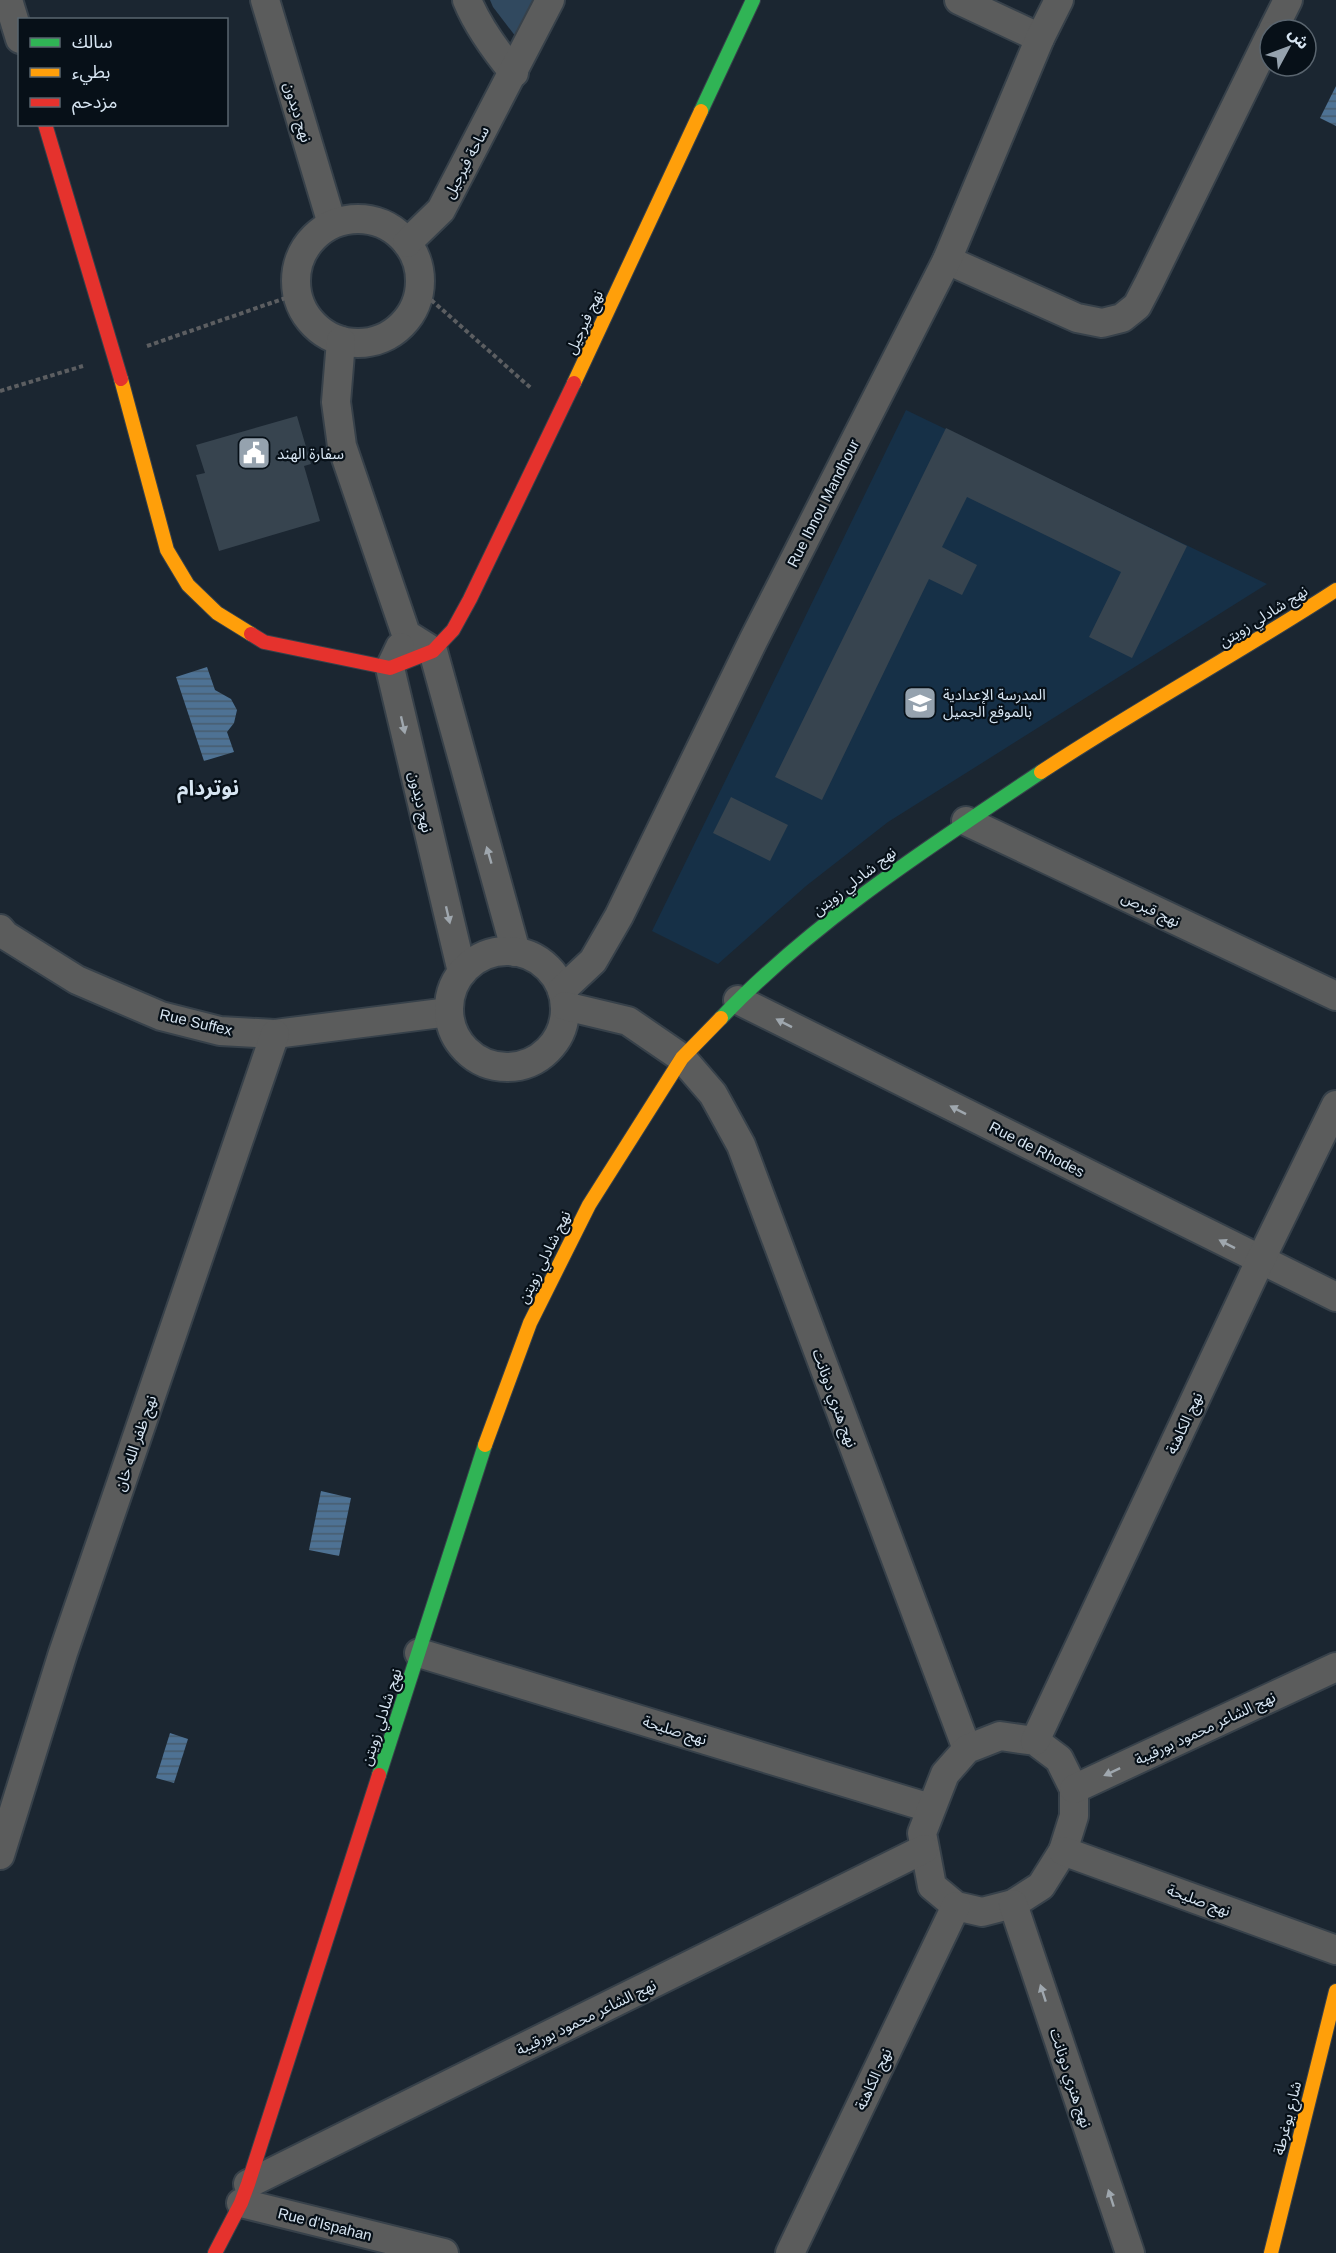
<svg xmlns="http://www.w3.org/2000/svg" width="1336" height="2253" viewBox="0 0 1336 2253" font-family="Helvetica,'Noto Sans Arabic',sans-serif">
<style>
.built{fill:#163047}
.green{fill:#31495f}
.water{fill:url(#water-rules)}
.building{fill:#37444f}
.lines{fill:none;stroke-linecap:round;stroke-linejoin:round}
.street-casing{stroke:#37414a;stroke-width:32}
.fast-casing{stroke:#37414a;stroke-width:16}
.slow-casing{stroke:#37414a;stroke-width:16}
.jam-casing{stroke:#37414a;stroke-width:16}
.path{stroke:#5c5e61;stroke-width:4;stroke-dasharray:4.5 3;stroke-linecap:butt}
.street{stroke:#5b5c5c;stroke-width:28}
.fast{stroke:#30b455;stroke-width:14}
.slow{stroke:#ff9f0a;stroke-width:14}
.jam{stroke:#e5322d;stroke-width:14}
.oneway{fill:#9fa7ae}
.labels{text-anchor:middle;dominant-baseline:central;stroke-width:4.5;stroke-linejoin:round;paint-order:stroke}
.street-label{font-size:15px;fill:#d7e5f2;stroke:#071018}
.poi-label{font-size:15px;fill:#d7e5f2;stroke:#071018;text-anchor:start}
.district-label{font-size:21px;font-weight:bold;fill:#d7e5f2;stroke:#071018}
</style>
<defs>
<pattern id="water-rules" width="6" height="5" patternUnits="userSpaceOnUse" patternTransform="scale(1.5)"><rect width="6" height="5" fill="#4e7294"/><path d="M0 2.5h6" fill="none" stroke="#475c6e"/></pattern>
</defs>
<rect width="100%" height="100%" fill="#1b2631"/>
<!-- built -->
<polygon class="built" points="906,410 1267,584 888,822 806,886 718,964 652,931"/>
<!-- green -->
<polygon class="green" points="490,0 535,0 516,37 493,7"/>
<!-- water -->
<g class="water">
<polygon points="1336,86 1336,126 1320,118"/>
<polygon points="207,667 215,690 231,699 237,710 234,723 227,732 234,752 204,761 176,677"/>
<polygon points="321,1491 351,1498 339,1556 309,1550"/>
<polygon points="170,1733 188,1739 174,1783 156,1778"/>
</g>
<!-- building -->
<g class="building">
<polygon points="297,416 311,464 304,466 320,521 219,551 196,475 205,473 196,445"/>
<polygon points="946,428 1187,546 1132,658 1089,637 1121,572 967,497 942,547 977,565 962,595 929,579 822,800 775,777"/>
<polygon points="731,797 788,825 770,861 713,833"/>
</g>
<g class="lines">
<!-- street casing -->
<g class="street-casing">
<g id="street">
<polyline points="8,0 20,39"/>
<polyline points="265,0 332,224"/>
<path d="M 467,0 C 478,27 495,50 514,73"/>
<polyline points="959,0 1040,38"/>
<polyline points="1273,30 1288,0"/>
<circle cx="358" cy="281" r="62"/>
<polyline points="407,243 441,210 550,0"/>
<polyline points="947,260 1077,318 1102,323 1122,318 1137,306 1149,283 1270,36"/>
<polyline points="341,341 336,402 342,446 406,634 433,651 516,952"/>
<polyline points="400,647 390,668 462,972"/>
<polyline points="966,821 1336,996"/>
<polyline points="0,929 5,935 77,980 161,1016 220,1031 275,1034 449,1012"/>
<circle cx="507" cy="1009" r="58"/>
<polyline points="562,990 593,961 619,916 754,639 947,260 1040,38 1059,0"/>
<polyline points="738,1000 1336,1297"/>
<polyline points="565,1006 628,1021 682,1058 713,1094 741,1145 967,1749"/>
<polyline points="419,1653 930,1808"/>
<polygon points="1000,1736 1035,1741 1059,1759 1074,1789 1074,1816 1063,1851 1041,1886 1013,1904 982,1912 956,1906 932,1886 922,1833 945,1774 967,1749"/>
<polyline points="1035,1741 1260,1261 1336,1105"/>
<polyline points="1074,1789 1336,1667"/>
<polyline points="1063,1851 1336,1950"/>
<polyline points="0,1855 63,1653 275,1034"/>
<polyline points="1013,1904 1130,2253"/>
<polyline points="248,2184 924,1849"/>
<polyline points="241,2203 444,2253"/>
<polyline points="790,2253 956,1906"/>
</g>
</g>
<!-- fast casing -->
<g class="fast-casing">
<g id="fast">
<polyline points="701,111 753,0"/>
<path d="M 721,1018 C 815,920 929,847 1041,772"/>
<polyline points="379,1775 485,1445"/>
</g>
</g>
<!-- slow casing -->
<g class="slow-casing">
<g id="slow">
<polyline points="121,379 167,550 188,585 217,613 251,634"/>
<polyline points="574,383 701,111"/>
<path d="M 1041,772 C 1138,708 1239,653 1336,590"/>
<polyline points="485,1445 530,1323 589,1205 682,1058 721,1018"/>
<polyline points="1271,2253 1336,1991"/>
</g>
</g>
<!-- jam casing -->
<g class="jam-casing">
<g id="jam">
<polyline points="45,124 121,379"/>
<polyline points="251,634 264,642 390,668 433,651 453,630 470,599 574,383"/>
<polyline points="215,2253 241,2203 248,2184 379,1775"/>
</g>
</g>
<!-- path -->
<g class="path">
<polyline points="420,290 532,389"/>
<polyline points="147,346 297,294"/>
<polyline points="0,391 83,366"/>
</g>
<!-- street -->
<use href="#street" class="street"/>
<!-- fast -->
<use href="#fast" class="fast"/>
<!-- slow -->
<use href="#slow" class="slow"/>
<!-- jam -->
<use href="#jam" class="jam"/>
</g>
<!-- one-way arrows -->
<defs><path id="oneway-solid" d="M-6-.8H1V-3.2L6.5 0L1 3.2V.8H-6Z" transform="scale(1.5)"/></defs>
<g class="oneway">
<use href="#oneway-solid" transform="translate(403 725) rotate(77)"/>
<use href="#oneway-solid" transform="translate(489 855) rotate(-106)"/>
<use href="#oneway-solid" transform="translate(448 915) rotate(77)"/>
<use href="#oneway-solid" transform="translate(784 1023) rotate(-153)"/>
<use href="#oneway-solid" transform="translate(958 1110) rotate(-153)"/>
<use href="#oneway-solid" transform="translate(1227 1244) rotate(-153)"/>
<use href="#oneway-solid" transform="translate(1112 1772) rotate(155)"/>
<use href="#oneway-solid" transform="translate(1043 1993) rotate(-108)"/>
<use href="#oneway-solid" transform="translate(1111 2198) rotate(-108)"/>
</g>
<!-- icons -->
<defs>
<g id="civic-square" transform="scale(1.725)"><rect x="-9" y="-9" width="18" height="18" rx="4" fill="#95a2ae" stroke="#071018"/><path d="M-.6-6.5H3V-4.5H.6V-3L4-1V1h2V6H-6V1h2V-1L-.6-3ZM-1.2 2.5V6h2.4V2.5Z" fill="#fff"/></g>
<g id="school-square" transform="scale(1.725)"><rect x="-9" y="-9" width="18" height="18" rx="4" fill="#95a2ae" stroke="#071018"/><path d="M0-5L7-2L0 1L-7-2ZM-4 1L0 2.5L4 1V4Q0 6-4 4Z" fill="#fff"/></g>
</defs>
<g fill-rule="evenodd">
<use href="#civic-square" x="254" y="453"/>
<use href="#school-square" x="920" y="703"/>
</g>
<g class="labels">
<!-- street labels -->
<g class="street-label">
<text transform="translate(298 112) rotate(73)">نهج ديدون</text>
<text transform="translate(466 162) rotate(-62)">ساحة فيرجيل</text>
<text transform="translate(584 322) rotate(-65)">نهج فيرجيل</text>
<text transform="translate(823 503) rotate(-63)">Rue Ibnou Mandhour</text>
<text transform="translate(1263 616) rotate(-32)">نهج شادلي زويتن</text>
<text transform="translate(421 802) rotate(77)">نهج ديدون</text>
<text transform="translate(854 881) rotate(-38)">نهج شادلي زويتن</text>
<text transform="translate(1151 909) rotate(25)">نهج قبرص</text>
<text transform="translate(196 1022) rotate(13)">Rue Suffex</text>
<text transform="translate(1037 1149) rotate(27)">Rue de Rhodes</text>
<text transform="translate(544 1257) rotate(-64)">نهج شادلي زويتن</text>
<text transform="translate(835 1398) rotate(70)">نهج هنري دونانت</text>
<text transform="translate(1184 1423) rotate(-65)">نهج الكاهنة</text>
<text transform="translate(135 1443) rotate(-71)">نهج ظفر الله خان</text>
<text transform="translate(381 1717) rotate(-72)">نهج شادلي زويتن</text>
<text transform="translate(1205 1728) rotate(-25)">نهج الشاعر محمود بورقيبة</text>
<text transform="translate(675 1730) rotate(17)">نهج صليحة</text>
<text transform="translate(1199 1900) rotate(20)">نهج صليحة</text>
<text transform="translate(586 2017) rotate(-26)">نهج الشاعر محمود بورقيبة</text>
<text transform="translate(1071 2078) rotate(72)">نهج هنري دونانت</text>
<text transform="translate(873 2079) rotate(-65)">نهج الكاهنة</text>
<text transform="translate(1287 2118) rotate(-76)">شارع يوغرطة</text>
<text transform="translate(325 2224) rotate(14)">Rue d'Ispahan</text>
</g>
<!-- poi labels -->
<g class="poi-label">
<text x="277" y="453">سفارة الهند</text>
<text x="943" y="694">المدرسة الإعدادية<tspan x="943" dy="17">بالموقع الجميل</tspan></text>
</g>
<!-- district labels -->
<g class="district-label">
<text x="208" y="787">نوتردام</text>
</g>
</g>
<!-- legend -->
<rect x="18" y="18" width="210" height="108" fill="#071018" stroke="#5a656f" stroke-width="1.5"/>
<rect x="30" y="38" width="30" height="9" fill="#30b455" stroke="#5a656f" stroke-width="1.5"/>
<text x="72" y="48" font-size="18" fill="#d7e5f2">سالك</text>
<rect x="30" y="68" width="30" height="9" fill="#ff9f0a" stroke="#5a656f" stroke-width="1.5"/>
<text x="72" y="78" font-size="18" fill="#d7e5f2">بطيء</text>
<rect x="30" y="98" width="30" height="9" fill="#e5322d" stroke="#5a656f" stroke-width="1.5"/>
<text x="72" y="108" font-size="18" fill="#d7e5f2">مزدحم</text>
<!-- north arrow -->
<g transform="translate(1288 48) rotate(49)"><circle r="28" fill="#071018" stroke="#5a656f" stroke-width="1.5"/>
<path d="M0-4.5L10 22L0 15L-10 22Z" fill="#95a2ae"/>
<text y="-9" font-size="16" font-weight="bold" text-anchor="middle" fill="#d7e5f2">ش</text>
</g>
</svg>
